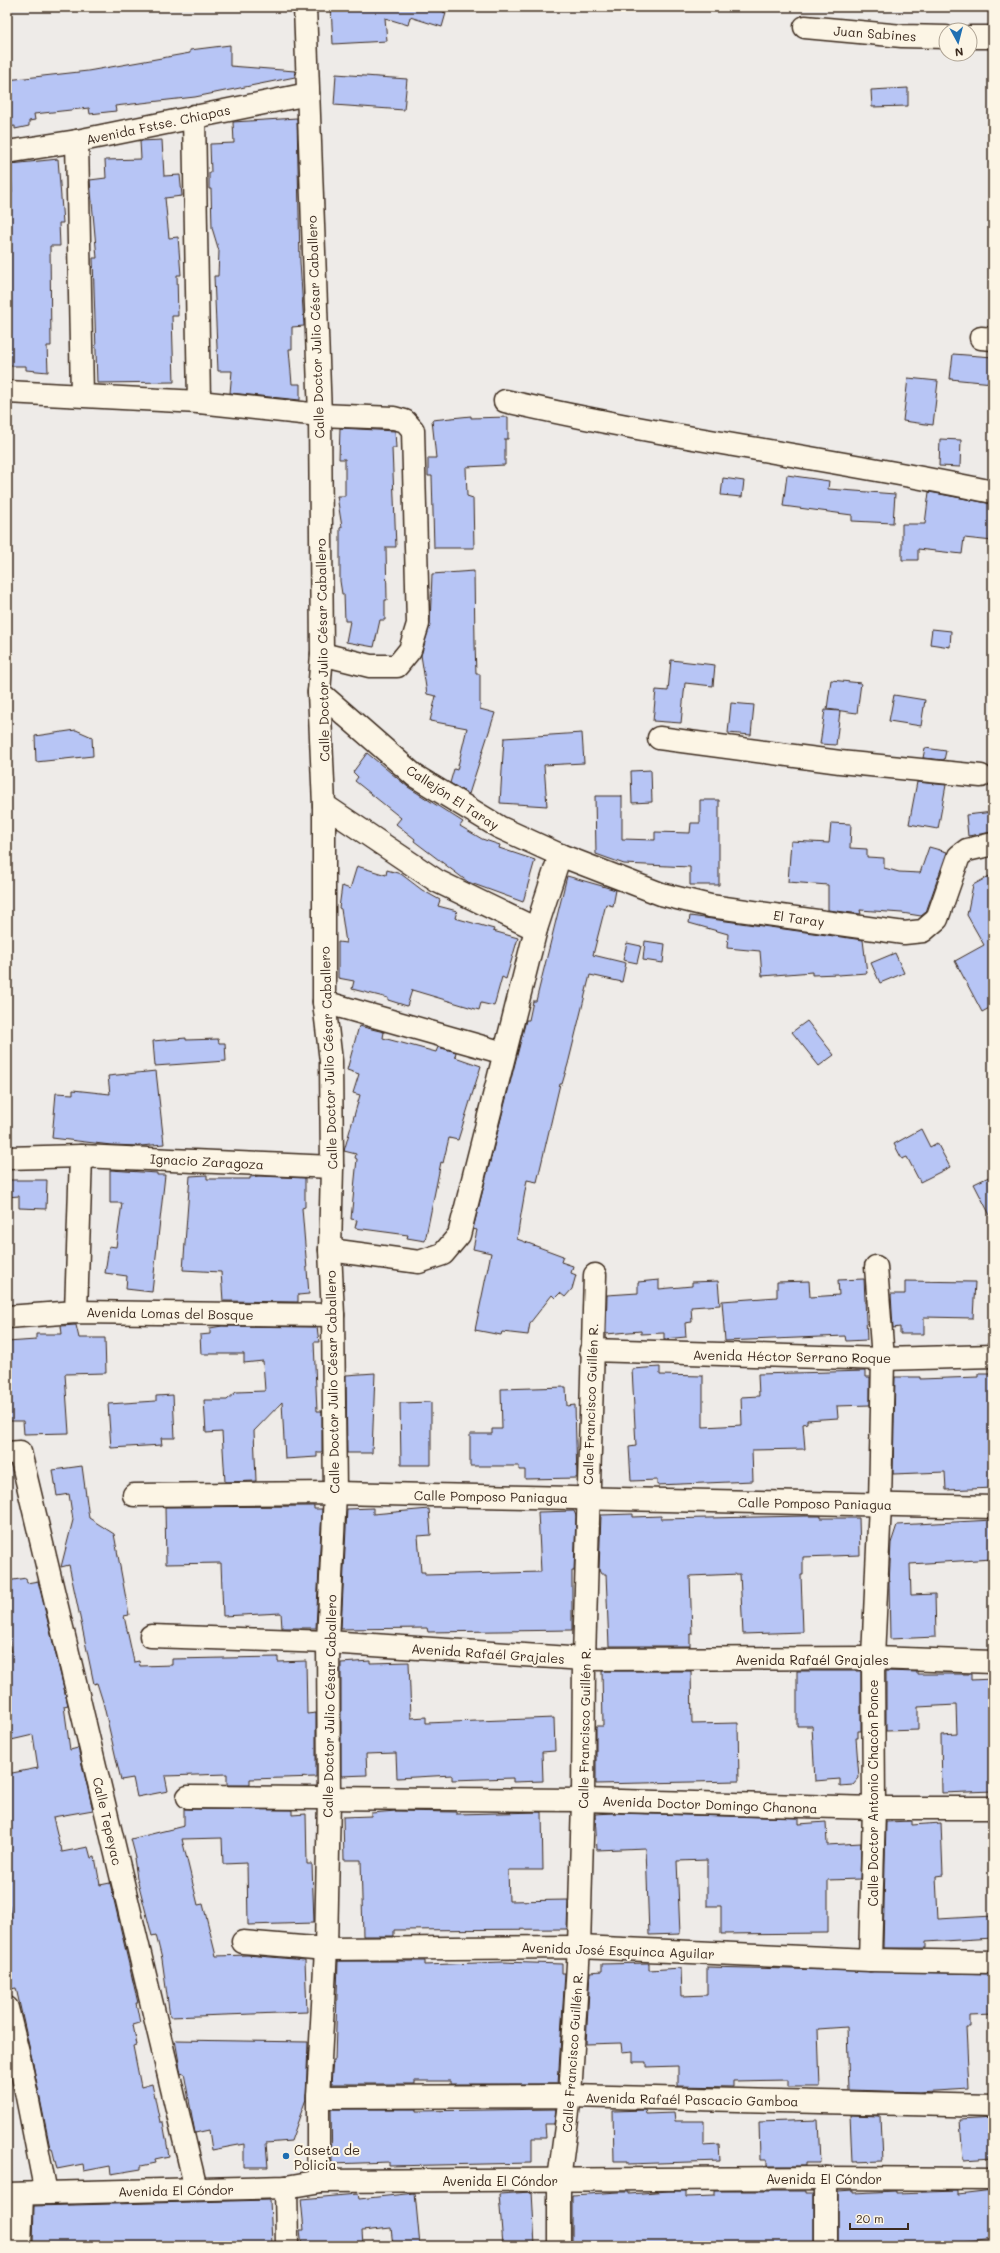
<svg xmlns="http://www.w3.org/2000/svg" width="1000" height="2253" viewBox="0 0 1000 2253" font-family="Mali,sans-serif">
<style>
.building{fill:#b7c5f5;stroke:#3b2a1e}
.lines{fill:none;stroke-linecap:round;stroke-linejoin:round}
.minor-casing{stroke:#3b2a1e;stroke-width:25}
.tertiary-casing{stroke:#3b2a1e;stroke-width:25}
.minor{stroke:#fcf5e5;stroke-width:22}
.tertiary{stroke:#fcf5e5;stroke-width:22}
.poi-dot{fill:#1f6fb2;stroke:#fcf5e5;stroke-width:1.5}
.labels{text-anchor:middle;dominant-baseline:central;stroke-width:4;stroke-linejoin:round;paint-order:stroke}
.street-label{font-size:13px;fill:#3b2a1e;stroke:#fcf5e5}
.poi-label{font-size:13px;fill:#3b2a1e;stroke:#fcf5e5;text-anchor:start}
</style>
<rect width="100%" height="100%" fill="#eeebe8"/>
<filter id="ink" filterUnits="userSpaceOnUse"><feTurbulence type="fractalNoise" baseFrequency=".025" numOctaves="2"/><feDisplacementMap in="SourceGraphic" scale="8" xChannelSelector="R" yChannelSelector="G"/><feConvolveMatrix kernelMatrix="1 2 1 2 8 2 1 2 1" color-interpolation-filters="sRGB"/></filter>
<g filter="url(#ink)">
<!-- building -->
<g class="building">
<polygon points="331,7 356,7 356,10 362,9 362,7 443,7 443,12 446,13 442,27 410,17 408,25 385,18 387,41 333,44"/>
<polygon points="230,45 230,66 295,71 295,77 195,97 115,106 116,111 90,114 89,108 34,114 35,120 29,121 29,126 15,129 15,126 7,127 7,80 88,71 190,53 190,50"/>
<polygon points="336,74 407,79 404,110 334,105"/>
<polygon points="908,88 908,106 872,107 871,90"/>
<polygon points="297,118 300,262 304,326 292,327 292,349 289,349 292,384 300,384 300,400 230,393 232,371 218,371 214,276 218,276 219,251 212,228 211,189 209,189 209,173 211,173 210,144 234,143 233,122"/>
<polygon points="162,140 164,176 180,175 182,196 165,198 169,238 178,237 181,275 177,275 178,316 172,316 174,382 97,383 93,258 97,258 90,180 106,178 105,160 141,159 140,141"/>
<polygon points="58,159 63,223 59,223 60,246 50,246 51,346 47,346 48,372 26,370 26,366 7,366 7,193 12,193 11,164"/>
<polygon points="953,354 993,357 993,383 950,379"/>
<polygon points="908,378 938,381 933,425 903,421"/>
<polygon points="471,416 471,418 508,417 508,439 505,439 505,465 466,467 467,496 473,498 474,548 434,548 432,476 428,476 428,458 436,458 432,420"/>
<polygon points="340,428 395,431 396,448 392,448 396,547 386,547 387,600 385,600 385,620 380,620 374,647 346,642 350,621 345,621 344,594 342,594 340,581 340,528 342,527 337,496 345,496 345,459 339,459"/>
<polygon points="940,439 961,440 960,467 939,466"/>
<polygon points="787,475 829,481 828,489 895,494 893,523 852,521 852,515 783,506"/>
<polygon points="723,478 744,481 742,497 721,495"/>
<polygon points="929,492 993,504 993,541 964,538 962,554 918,549 918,560 902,560 902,524 925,524"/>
<polygon points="474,571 475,643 476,674 480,674 480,709 495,713 469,794 450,783 454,769 457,770 467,728 430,721 436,696 427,694 421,655 430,624 432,574"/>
<polygon points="932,629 951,631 950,647 930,644"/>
<polygon points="671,660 715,665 713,686 685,683 681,723 653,721 656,690 668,691"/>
<polygon points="831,680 861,683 857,713 827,709"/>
<polygon points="894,695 925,700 921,726 889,721"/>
<polygon points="731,703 754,705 751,735 728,733"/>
<polygon points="825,710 840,711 836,745 820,744"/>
<polygon points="76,730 92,737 93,756 36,762 35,736"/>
<polygon points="582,733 584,763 544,765 547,806 500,803 504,738"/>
<polygon points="925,748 946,751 944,760 923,758"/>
<polygon points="367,753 408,787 463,822 460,826 482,839 500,845 499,848 535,860 523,902 468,882 414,841 415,839 396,824 401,818 355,781 358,777 353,772"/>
<polygon points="651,770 652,802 632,803 631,771"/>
<polygon points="917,782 946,785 938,829 909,824"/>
<polygon points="595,796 622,796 622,839 655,840 655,832 690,833 691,823 700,823 700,800 719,800 719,885 690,885 690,867 624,864 596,854"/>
<polygon points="993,812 993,832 968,836 966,815"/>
<polygon points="831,823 851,824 850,848 867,849 867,857 884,858 884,868 899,872 920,873 929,847 947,852 926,912 921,916 902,913 860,910 861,914 828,910 828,885 788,882 791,841 829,843"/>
<polygon points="357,866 386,875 387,870 401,874 422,890 440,900 438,906 457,911 455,918 494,929 493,931 518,938 506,979 502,977 494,1006 481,1003 479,1010 412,990 407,1006 388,1000 388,998 352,989 354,981 338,978 338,942 346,943 341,909 339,908 342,886 350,889"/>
<polygon points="993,874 993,1006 982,1012 955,961 984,945 967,915 973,885"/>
<polygon points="567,876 616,890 613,906 606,904 593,955 626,963 622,982 590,975 568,1064 562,1084 560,1084 537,1182 527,1180 520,1220 517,1239 563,1256 561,1262 573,1266 571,1273 576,1275 572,1289 565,1297 560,1293 555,1298 552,1295 530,1323 528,1335 502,1332 501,1335 475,1330 491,1253 473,1249 477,1230 473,1229 526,1020 529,1020 533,1001 536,1001"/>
<polygon points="690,916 863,940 867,973 838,975 838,974 812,975 812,972 762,976 760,951 727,948 728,934 689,923"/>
<polygon points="645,941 665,944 663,963 643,960"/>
<polygon points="627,943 641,946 637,963 623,960"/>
<polygon points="895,953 904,973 880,983 871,963"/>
<polygon points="807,1021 834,1055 819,1066 792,1032"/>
<polygon points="359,1026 384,1032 383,1038 436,1052 438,1047 456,1052 455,1057 481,1066 458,1140 449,1138 443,1163 441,1162 425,1241 407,1238 408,1235 355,1228 357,1220 351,1219 357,1159 355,1158 356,1154 344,1151 360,1095 353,1093 359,1074 347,1070"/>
<polygon points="186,1038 186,1040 218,1039 219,1043 225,1043 226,1061 155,1066 153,1041"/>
<polygon points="156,1071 164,1144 140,1146 111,1145 52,1138 56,1093 73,1094 73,1090 110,1094 108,1076"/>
<polygon points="921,1129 930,1147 937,1143 950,1167 920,1182 907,1157 902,1159 894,1144"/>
<polygon points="110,1170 157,1173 157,1175 165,1175 152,1292 126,1289 127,1276 105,1273 109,1246 116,1247 122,1203 110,1203"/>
<polygon points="207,1175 207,1179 250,1179 250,1177 259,1176 305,1178 305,1207 302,1208 309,1294 298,1295 298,1302 223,1301 221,1272 183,1270 190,1176"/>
<polygon points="993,1175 993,1221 974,1184"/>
<polygon points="7,1180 47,1180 46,1209 19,1208 19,1196 7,1197"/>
<polygon points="864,1279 867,1340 846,1341 845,1336 725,1341 722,1301 777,1297 777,1282 809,1281 810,1297 839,1295 838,1280"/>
<polygon points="659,1280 659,1289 692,1286 692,1282 718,1281 720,1305 691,1307 692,1322 685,1323 686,1337 664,1339 664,1333 641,1334 641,1331 606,1334 607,1295 638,1293 638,1282"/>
<polygon points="905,1281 975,1282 973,1318 924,1317 924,1334 900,1334 900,1327 893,1328 891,1294 905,1294"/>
<polygon points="76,1325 79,1338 105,1338 106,1373 65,1374 69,1433 24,1434 23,1421 7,1421 7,1342 36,1340 36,1334 62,1334 61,1326"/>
<polygon points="222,1326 317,1327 319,1342 314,1342 317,1411 322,1411 322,1452 317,1452 317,1457 285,1459 282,1402 254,1431 256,1481 225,1482 222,1432 206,1433 204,1400 227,1400 236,1392 265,1391 263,1361 244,1363 244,1354 201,1354 200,1335 210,1334 210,1328"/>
<polygon points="660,1367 660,1375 703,1376 703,1427 742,1425 741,1397 759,1396 758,1374 865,1371 865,1377 870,1377 870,1405 837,1406 838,1418 807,1420 807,1423 803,1424 805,1449 752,1450 753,1481 657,1485 657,1480 631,1481 629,1447 636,1446 632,1369"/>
<polygon points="375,1373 372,1453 347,1453 346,1375"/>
<polygon points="978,1374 993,1374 993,1488 946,1490 945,1472 893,1474 895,1377 920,1377 920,1379 978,1377"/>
<polygon points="566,1387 567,1406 575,1405 577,1478 525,1479 525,1470 519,1470 519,1466 470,1466 470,1434 492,1434 492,1429 502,1429 501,1389"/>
<polygon points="173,1395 175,1438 161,1438 162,1445 111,1448 108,1404 156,1401 156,1396"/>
<polygon points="431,1402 431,1465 401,1465 400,1403"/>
<polygon points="82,1466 89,1518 114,1534 129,1615 124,1616 134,1662 139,1661 140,1666 172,1665 172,1659 278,1657 278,1662 306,1661 307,1714 316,1713 316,1777 250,1779 250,1785 227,1785 227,1774 165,1776 168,1791 137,1797 133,1778 121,1780 103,1702 97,1683 94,1684 69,1565 61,1567 73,1520 69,1494 57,1496 53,1470"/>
<polygon points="314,1506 314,1509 322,1509 316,1628 282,1628 281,1613 223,1616 221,1563 166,1564 165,1507"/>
<polygon points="373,1508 373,1514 429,1509 431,1535 418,1536 421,1572 425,1572 425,1575 541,1572 538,1512 574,1511 576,1516 574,1571 572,1571 572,1630 428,1632 427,1628 341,1629 347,1509"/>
<polygon points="633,1514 633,1517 661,1516 661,1519 805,1516 821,1516 821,1518 859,1518 860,1555 803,1557 803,1575 801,1575 803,1632 743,1634 740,1574 690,1576 692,1634 690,1634 690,1646 609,1646 606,1574 601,1574 599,1570 601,1515"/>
<polygon points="993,1520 993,1559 910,1564 911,1595 935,1594 936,1637 890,1639 889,1584 891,1543 897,1525"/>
<polygon points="26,1578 27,1583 38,1581 68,1705 64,1706 70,1750 78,1748 93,1810 53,1817 60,1846 61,1846 62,1852 88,1847 91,1858 95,1857 100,1885 110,1883 138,2003 136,2003 140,2023 133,2025 137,2045 133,2046 141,2087 152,2084 160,2122 163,2122 169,2156 155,2159 156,2163 141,2166 141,2169 111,2174 110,2166 84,2171 83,2164 57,2169 52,2148 50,2148 32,2059 16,1988 11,1989 7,1972 7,1917 11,1917 7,1895 7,1774 38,1768 33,1735 7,1741 7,1652 12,1652 7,1625 7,1581"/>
<polygon points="370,1661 370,1663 409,1662 411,1718 426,1717 426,1723 554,1718 555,1751 542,1752 543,1781 513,1782 513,1778 452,1780 452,1775 397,1778 396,1753 366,1754 367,1775 341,1776 341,1663"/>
<polygon points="602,1671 691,1671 692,1724 738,1723 739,1781 596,1784 596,1726 603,1726"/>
<polygon points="797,1671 861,1671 861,1731 858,1731 858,1738 856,1738 859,1778 853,1785 840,1786 840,1779 815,1781 812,1726 797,1726"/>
<polygon points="886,1671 917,1672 917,1674 971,1674 971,1680 993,1679 993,1791 942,1793 941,1735 957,1734 956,1705 918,1707 918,1730 886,1731"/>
<polygon points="184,1809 292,1810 292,1815 306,1814 307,1864 312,1864 314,1923 248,1925 247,1863 223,1864 222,1838 182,1839 198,1905 203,1904 216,1956 247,1955 305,1960 307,2012 170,2017 162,1959 156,1935 152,1936 137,1878 134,1858 136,1858 131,1839 184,1826"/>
<polygon points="396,1811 456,1812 456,1814 542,1812 543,1870 508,1870 509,1901 568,1900 567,1929 394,1930 394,1936 363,1936 361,1860 344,1860 343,1817 371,1816 371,1813"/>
<polygon points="613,1813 799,1818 799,1824 826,1822 827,1845 861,1843 860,1879 828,1880 828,1933 721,1934 721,1906 707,1906 707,1860 677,1861 680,1934 649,1935 646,1848 597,1850 595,1814"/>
<polygon points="912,1821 912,1825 941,1823 943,1875 936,1876 938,1919 993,1916 993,1938 926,1942 926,1948 883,1948 886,1822"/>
<polygon points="338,1961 425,1961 425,1965 502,1962 562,1964 562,1973 565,1973 558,2084 450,2084 450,2081 415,2081 415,2084 331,2084 333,2060 335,2060"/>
<polygon points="649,1963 649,1970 681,1968 682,1996 707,1995 707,1967 993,1974 993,2014 970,2015 970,2027 966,2027 969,2089 918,2092 849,2090 847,2027 818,2029 820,2087 788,2087 788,2080 733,2081 733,2087 678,2086 678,2066 646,2067 646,2062 633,2062 633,2051 622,2052 621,2043 586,2044 590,1972 602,1971 602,1964"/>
<polygon points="175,2040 308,2042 306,2099 291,2141 266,2143 268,2167 244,2167 244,2144 212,2150 209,2130 195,2133 184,2073 181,2074"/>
<polygon points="331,2109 416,2109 416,2111 556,2109 554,2124 545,2124 546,2138 532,2138 532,2163 389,2166 389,2162 332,2164"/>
<polygon points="645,2110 646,2114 674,2113 675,2121 704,2121 704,2145 719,2144 720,2161 628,2164 628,2161 614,2161 613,2111"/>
<polygon points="850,2115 880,2116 882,2161 852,2162"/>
<polygon points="993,2118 993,2158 963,2160 960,2120"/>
<polygon points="818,2120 820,2163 805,2163 805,2166 767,2166 767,2160 760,2160 759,2122"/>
<polygon points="669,2191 686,2191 686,2197 715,2196 715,2191 806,2191 806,2193 814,2193 814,2245 572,2246 572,2195 619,2192 629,2192 629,2194"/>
<polygon points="853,2191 853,2193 895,2191 895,2193 958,2191 958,2195 993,2191 993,2239 935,2246 838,2246 838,2192"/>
<polygon points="532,2192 535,2246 503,2246 499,2194"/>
<polygon points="415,2193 420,2246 393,2246 391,2228 362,2231 363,2246 302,2246 300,2230 304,2230 301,2199 358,2194 359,2199"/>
<polygon points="270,2200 272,2244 266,2244 266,2246 33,2246 34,2206"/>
</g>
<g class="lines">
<!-- minor casing -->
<g class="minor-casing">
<g id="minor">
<polyline points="305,7 320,415 322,654 319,692 324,805 324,1002 331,1061 332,1167 330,1250 333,1315 335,1493 328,1642 329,1798 326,1949 318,2097 318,2153 321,2181"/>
<polyline points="805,27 902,36 946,37"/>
<polyline points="970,37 993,37"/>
<polyline points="194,116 199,402"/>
<polyline points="77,141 82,395"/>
<polyline points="7,152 77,141 308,94"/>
<polyline points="981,338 993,339"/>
<polyline points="7,392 199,402 320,415 394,418 405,421 413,430 418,624 410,650 397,666 370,666 322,654"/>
<path d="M 505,401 C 667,438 831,458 993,492"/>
<polyline points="319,692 415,776 499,827 560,855 661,894 710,906 904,933 923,931 937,919 959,856 967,850 993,844"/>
<polyline points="659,738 840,762 981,776"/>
<polyline points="324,805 437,881 536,929"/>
<polyline points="324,1002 504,1053"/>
<polyline points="7,1158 81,1156 332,1167"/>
<polyline points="330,1250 419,1262 443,1254 459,1235 536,929 560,855"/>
<polyline points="76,1312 81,1156"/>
<polyline points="7,1317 76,1312 333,1315"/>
<polyline points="591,1350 883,1359 993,1356"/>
<polyline points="7,1453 20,1452 196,2189"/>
<polyline points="134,1495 335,1493 993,1507"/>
<polyline points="151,1636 328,1642 584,1659 873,1658 993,1662"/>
<polyline points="188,1797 583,1800 874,1808 993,1808"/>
<polyline points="243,1942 326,1949 579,1947 870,1960 993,1962"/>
<polyline points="870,1960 874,1808 873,1658 880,1504 883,1359 876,1267"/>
<polyline points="7,2008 20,2061 46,2193"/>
<polyline points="318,2097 570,2096 993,2106"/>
<polyline points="826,2178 826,2246"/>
<polyline points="286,2187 287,2246"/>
<polyline points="20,2246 22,2194"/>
<polyline points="559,2246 559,2180 570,2096 579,1947 583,1800 584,1659 595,1275"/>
</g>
</g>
<!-- tertiary casing -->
<g class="tertiary-casing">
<polyline id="tertiary" points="7,2194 286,2187 321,2181 826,2178 993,2179"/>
</g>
<!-- minor -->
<use href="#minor" class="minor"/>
<!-- tertiary -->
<use href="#tertiary" class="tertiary"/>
</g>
</g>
<!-- markers -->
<circle class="poi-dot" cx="286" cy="2156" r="4"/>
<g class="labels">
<!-- street labels -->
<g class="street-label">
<text transform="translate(875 33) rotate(4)">Juan Sabines</text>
<text transform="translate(158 124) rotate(-12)">Avenida Fstse. Chiapas</text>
<text transform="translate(315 327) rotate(-92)">Calle Doctor Julio César Caballero</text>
<text transform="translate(322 650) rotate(-91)">Calle Doctor Julio César Caballero</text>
<text transform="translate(453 797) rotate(33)">Callejón El Taray</text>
<text transform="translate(799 918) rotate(8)">El Taray</text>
<text transform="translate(328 1058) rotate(-92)">Calle Doctor Julio César Caballero</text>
<text transform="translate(207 1161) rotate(3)">Ignacio Zaragoza</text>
<text transform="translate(170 1313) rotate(1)">Avenida Lomas del Bosque</text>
<text transform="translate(792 1356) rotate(1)">Avenida Héctor Serrano Roque</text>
<text transform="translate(332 1382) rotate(-91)">Calle Doctor Julio César Caballero</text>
<text transform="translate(590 1404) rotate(-88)">Calle Francisco Guillén R.</text>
<text transform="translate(491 1496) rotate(1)">Calle Pomposo Paniagua</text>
<text transform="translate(815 1503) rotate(1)">Calle Pomposo Paniagua</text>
<text transform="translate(488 1653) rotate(4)">Avenida Rafaél Grajales</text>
<text x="812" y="1659">Avenida Rafaél Grajales</text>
<text transform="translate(329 1706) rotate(-89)">Calle Doctor Julio César Caballero</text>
<text transform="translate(584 1728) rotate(-89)">Calle Francisco Guillén R.</text>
<text transform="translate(872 1793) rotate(-90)">Calle Doctor Antonio Chacón Ponce</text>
<text transform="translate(710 1804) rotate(2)">Avenida Doctor Domingo Chanona</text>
<text transform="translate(108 1821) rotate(77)">Calle Tepeyac</text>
<text transform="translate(618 1950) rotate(2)">Avenida José Esquinca Aguilar</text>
<text transform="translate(572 2052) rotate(-86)">Calle Francisco Guillén R.</text>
<text transform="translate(692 2099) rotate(1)">Avenida Rafaél Pascacio Gamboa</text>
<text x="824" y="2178">Avenida El Cóndor</text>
<text x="500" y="2180">Avenida El Cóndor</text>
<text transform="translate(176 2190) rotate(-1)">Avenida El Cóndor</text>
</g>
<!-- poi labels -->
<g class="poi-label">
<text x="294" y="2149">Caseta de<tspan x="294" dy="15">Policia</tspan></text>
</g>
</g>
<!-- margin -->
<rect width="1000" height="2253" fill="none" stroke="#fcf5e5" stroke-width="24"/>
<rect x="12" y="12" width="976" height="2229" fill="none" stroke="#3b2a1e" stroke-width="1.5" filter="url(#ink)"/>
<!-- north arrow -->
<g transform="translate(958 42) rotate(173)"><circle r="19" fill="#fcf5e5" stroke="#afa495"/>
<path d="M0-3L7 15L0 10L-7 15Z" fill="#1f6fb2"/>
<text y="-6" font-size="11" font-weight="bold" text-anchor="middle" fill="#3b2a1e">N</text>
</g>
<!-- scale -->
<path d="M850 2223v6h58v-6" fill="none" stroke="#3b2a1e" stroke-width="2"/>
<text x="856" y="2223" font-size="12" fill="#3b2a1e" stroke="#fcf5e5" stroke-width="3" paint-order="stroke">20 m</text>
</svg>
